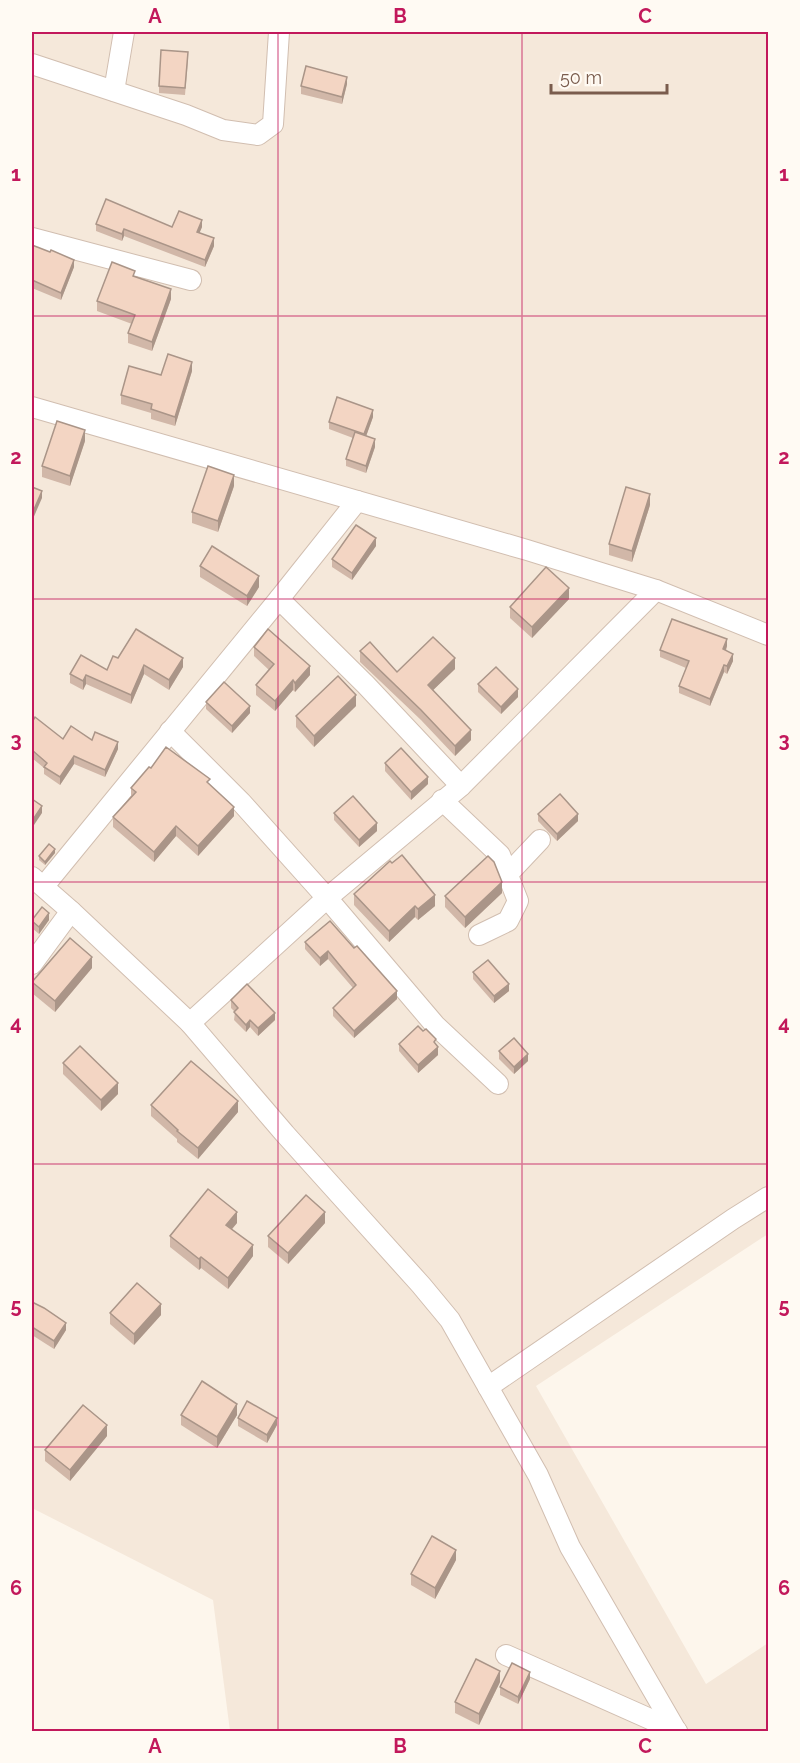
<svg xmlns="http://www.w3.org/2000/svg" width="800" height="1763" viewBox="0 0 800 1763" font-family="Raleway,sans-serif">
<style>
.residential{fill:#f5e8da}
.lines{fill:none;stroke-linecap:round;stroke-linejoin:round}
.minor-casing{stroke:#d1beb0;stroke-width:22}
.minor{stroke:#fff;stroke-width:20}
.wall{fill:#d1b7a8}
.shaded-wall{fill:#aa9588}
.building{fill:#f3d5c3;stroke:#aa9588;stroke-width:1.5}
.grid{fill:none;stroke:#c2185b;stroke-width:1.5;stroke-opacity:0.55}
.neatline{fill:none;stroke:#c2185b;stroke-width:2}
.grid-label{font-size:20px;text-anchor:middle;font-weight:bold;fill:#c2185b}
</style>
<rect width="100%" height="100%" fill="#fdf6ec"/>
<!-- residential -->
<polygon class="residential" points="32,32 768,32 768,1234 536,1386 706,1684 768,1643 768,1731 230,1731 213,1600 32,1508"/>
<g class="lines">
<!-- minor casing -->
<g class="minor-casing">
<g id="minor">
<polyline points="32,64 186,115 223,130 258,135 273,124 279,32"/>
<polyline points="114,91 124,32"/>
<polyline points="32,238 191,280"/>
<polyline points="32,407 527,550 656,590 768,635"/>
<polyline points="279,599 366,685 461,786"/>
<polyline points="170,731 241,802 327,898 435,1025 498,1084"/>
<polyline points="442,800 500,855 518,901 508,921 479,935"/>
<polyline points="507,875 540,840"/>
<polyline points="32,877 71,911 190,1023 285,1134 421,1285 450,1320 538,1475 570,1547 677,1732"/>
<polyline points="44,886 279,599 357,501"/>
<polyline points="32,964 71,911"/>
<polyline points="190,1023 327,898 461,786 656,590"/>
<polyline points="488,1387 733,1219 768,1197"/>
<polyline points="506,1655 677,1731"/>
</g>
</g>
<!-- minor -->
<use href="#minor" class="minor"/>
</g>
<!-- wall -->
<g class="wall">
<polygon points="188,60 185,95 159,93 159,86"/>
<polygon points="347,84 342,104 301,94 301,86"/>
<polygon points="96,224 172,227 202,227 199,233 214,246 205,267 124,236 122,241 96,231"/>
<polygon points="32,245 74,267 61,300 32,288"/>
<polygon points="135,277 171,299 152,351 128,343 128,333 132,324 97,311 97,301"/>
<polygon points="192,371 175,426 151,419 151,413 121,404 121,395 161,375"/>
<polygon points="373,417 366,436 375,447 366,473 346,466 346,459 353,438 329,429 329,422"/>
<polygon points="85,441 70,486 42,477 42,466"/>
<polygon points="234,486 218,532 192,523 192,512"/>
<polygon points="650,505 632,562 609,555 609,544"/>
<polygon points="376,546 352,580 332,567 332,559"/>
<polygon points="200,566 259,587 247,606 200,577"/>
<polygon points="569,599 532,638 510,618 510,607"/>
<polygon points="727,646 726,651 733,661 727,674 724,672 710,706 679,693 679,686 686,668 660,657 660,650"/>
<polygon points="254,647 310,675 295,692 293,690 275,711 256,695 256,685 269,670 254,656"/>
<polygon points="360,651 397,672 455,669 433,690 471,740 455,756 421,720 360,662"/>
<polygon points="118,658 183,667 169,690 144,674 131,704 86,684 83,690 70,683 70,674 107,670"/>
<polygon points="478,684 518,697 501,714 478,692"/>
<polygon points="206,702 250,713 232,733 206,709"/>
<polygon points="356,706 314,747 296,727 296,716"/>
<polygon points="32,722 63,739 92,740 118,749 105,777 74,764 60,785 44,774 44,768 32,758"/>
<polygon points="385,763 428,784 411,800 385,771"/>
<polygon points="151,768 210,785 234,816 198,856 176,836 154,862 113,827 113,817 131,796 131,788"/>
<polygon points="334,813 377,831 359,847 334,820"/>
<polygon points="538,814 578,821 557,841 538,821"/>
<polygon points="55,853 45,865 39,860 39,856"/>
<polygon points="502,893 465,928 445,907 445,896"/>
<polygon points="354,894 435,906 418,920 415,917 389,942 354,905"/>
<polygon points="32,920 49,920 39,934 32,928"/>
<polygon points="330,921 397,999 354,1038 333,1016 333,1008 353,988 328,959 320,966 305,949 305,942"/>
<polygon points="92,968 55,1012 32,993 32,982"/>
<polygon points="473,972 509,991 494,1003 473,979"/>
<polygon points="231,1000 275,1020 258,1036 250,1027 246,1032 234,1020 235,1012 231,1008"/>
<polygon points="399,1044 436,1045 438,1055 418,1073 399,1051"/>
<polygon points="499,1051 528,1061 514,1074 499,1059"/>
<polygon points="63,1063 118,1094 101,1111 63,1074"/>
<polygon points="151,1105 238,1112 198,1159 177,1142 177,1139 151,1116"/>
<polygon points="237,1223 232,1229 253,1256 228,1289 201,1268 199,1270 170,1247 170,1236"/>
<polygon points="325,1223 288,1264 268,1247 268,1236"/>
<polygon points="32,1302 66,1330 54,1349 32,1335"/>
<polygon points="110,1313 161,1315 134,1345 110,1324"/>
<polygon points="181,1415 237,1415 217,1448 181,1425"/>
<polygon points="238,1418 277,1425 267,1443 238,1426"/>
<polygon points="107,1436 70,1481 45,1461 45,1450"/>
<polygon points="456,1560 435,1599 411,1585 411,1574"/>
<polygon points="530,1679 518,1704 500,1695 500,1687"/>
<polygon points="500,1682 479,1725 455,1713 455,1702"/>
</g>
<!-- shaded-wall -->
<g class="shaded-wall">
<polygon points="347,77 347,84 342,104 342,97"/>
<polygon points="202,220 202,227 197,239 197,232"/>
<polygon points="124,229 124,236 122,241 122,234"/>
<polygon points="214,238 214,246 205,267 205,260"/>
<polygon points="74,260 74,267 61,300 61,293"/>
<polygon points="171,289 171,299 152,351 152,342"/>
<polygon points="192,362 192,371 175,426 175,417"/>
<polygon points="373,410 373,417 364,442 364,434"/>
<polygon points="85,430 85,441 70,486 70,476"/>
<polygon points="375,439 375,447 366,473 366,466"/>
<polygon points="234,475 234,486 218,532 218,521"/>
<polygon points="42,491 42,498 32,521 32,514"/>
<polygon points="650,494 650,505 632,562 632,551"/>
<polygon points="376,538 376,546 352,580 352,573"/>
<polygon points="259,576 259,587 247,606 247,596"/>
<polygon points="569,588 569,599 532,638 532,627"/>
<polygon points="727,639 727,646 723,657 723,649"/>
<polygon points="733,654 733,661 727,674 727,666"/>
<polygon points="183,658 183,667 169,690 169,680"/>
<polygon points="455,658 455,669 428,695 428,685"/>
<polygon points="144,665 144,674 131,704 131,695"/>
<polygon points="724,665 724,672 710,706 710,699"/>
<polygon points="310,666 310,675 295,692 295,683"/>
<polygon points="86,675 86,684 83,690 83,681"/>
<polygon points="293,680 293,690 275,711 275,701"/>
<polygon points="518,689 518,697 501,714 501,707"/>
<polygon points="356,695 356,706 314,747 314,736"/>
<polygon points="250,706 250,713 232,733 232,726"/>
<polygon points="471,730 471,740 455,756 455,746"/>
<polygon points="118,742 118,749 105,777 105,770"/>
<polygon points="74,756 74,764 60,785 60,777"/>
<polygon points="428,777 428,784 411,800 411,792"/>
<polygon points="42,806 42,813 32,828 32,821"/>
<polygon points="234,807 234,816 198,856 198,846"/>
<polygon points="578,814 578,821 557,841 557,834"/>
<polygon points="377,823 377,831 359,847 359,840"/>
<polygon points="176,826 176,836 154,862 154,852"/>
<polygon points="55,849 55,853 45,865 45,862"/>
<polygon points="502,882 502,893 465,928 465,917"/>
<polygon points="435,895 435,906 418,920 418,909"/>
<polygon points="415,906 415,917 389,942 389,931"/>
<polygon points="49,913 49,920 39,934 39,927"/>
<polygon points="328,951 328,959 320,966 320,958"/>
<polygon points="92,957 92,968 55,1012 55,1001"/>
<polygon points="509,984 509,991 494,1003 494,996"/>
<polygon points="397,991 397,999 354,1038 354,1031"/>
<polygon points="275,1013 275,1020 258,1036 258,1028"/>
<polygon points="250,1020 250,1027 246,1032 246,1025"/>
<polygon points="438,1047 438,1055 418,1073 418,1065"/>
<polygon points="528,1054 528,1061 514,1074 514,1067"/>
<polygon points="118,1083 118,1094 101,1111 101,1100"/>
<polygon points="238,1101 238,1112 198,1159 198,1148"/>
<polygon points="237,1212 237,1223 226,1236 226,1225"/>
<polygon points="325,1212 325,1223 288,1264 288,1253"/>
<polygon points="253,1245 253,1256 228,1289 228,1278"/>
<polygon points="201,1257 201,1268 199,1270 199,1259"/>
<polygon points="161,1304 161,1315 134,1345 134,1334"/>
<polygon points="66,1323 66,1330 54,1349 54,1341"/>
<polygon points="237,1404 237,1415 217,1448 217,1437"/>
<polygon points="277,1418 277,1425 267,1443 267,1435"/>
<polygon points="107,1425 107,1436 70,1481 70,1470"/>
<polygon points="456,1550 456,1560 435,1599 435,1588"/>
<polygon points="500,1671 500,1682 479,1725 479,1714"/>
<polygon points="530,1672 530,1679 518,1704 518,1697"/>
</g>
<!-- building -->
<g class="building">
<polygon points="161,50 188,52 185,88 159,86"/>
<polygon points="306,66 347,77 342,97 301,86"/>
<polygon points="106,199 172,227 179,211 202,220 197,232 214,238 205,260 124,229 122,234 96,224"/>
<polygon points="32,245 50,252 51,250 74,260 61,293 32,280"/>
<polygon points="112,262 135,271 133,276 171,289 152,342 128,333 135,315 97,301"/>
<polygon points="168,354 192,362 175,417 151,409 152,404 121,395 129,366 161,375"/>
<polygon points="337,397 373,410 364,434 329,422"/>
<polygon points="57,421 85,430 70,476 42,466"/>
<polygon points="355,432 375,439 366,466 346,459"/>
<polygon points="208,466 234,475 218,521 192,512"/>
<polygon points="32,487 42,491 32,514"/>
<polygon points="626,487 650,494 632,551 609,544"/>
<polygon points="356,525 376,538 352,573 332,559"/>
<polygon points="212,546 259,576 247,596 200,566"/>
<polygon points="546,567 569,588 532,627 510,607"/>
<polygon points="672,619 727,639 723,649 733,654 727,666 724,665 710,699 679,686 689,661 660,650"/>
<polygon points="136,629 183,658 169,680 144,665 131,695 86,675 83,681 70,674 81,655 107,670 113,656 118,658"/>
<polygon points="268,629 310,666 295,683 293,680 275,701 256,685 274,664 254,647"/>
<polygon points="433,637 455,658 428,685 471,730 455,746 421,710 360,651 370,642 397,672"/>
<polygon points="496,667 518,689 501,707 478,684"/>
<polygon points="338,676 356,695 314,736 296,716"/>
<polygon points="224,682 250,706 232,726 206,702"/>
<polygon points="35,717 63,739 71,726 92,740 95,732 118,742 105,770 74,756 60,777 44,767 47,763 32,750 32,722"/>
<polygon points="166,747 210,779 207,782 234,807 198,846 176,826 154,852 113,817 136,792 131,788 149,767 151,768"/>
<polygon points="401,748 428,777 411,792 385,763"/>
<polygon points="560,794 578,814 557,834 538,814"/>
<polygon points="353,796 377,823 359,840 334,813"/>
<polygon points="32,799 42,806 32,821"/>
<polygon points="49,844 55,849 45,862 39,856"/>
<polygon points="402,855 435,895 418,909 415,906 389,931 354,894 390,861 392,863"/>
<polygon points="488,856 494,862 502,882 465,917 445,896"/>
<polygon points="42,907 49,913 39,927 32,921 32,920"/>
<polygon points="330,921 354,948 357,946 397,991 354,1031 333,1008 356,985 328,951 320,958 305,942"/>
<polygon points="70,938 92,957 55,1001 32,982"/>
<polygon points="488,960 509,984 494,996 473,972"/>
<polygon points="247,984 275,1013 258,1028 250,1020 246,1025 234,1012 238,1008 231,1000"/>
<polygon points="418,1026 423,1031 426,1029 436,1039 434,1042 438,1047 418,1065 399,1044"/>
<polygon points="514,1038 528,1054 514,1067 499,1051"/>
<polygon points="80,1046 118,1083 101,1100 63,1063"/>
<polygon points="191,1061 238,1101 198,1148 177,1131 178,1130 151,1105"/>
<polygon points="208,1189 237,1212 226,1225 253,1245 228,1278 201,1257 199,1259 170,1236"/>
<polygon points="306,1195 325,1212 288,1253 268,1236"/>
<polygon points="137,1283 161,1304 134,1334 110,1313"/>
<polygon points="32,1302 44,1308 66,1323 54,1341 32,1327"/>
<polygon points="202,1381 237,1404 217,1437 181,1415"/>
<polygon points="247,1401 277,1418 267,1435 238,1418"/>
<polygon points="83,1405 107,1425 70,1470 45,1450"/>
<polygon points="432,1536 456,1550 435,1588 411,1574"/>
<polygon points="476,1659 500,1671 479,1714 455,1702"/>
<polygon points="512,1663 530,1672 518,1697 500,1687"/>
</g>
<!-- grid -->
<path class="grid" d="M 278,32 L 278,1732M 522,32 L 522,1732M 32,316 L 768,316M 32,599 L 768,599M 32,882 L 768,882M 32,1164 L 768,1164M 32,1447 L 768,1447"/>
<!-- border -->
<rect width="800" height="1763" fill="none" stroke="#fffaf3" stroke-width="66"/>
<!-- scale -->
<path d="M551 84v9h116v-9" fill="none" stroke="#7a5c4d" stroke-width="3"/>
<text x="560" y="84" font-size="18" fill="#7a5c4d" stroke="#fffaf3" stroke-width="4.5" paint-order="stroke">50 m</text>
<rect x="33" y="33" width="734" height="1697" class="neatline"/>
<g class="grid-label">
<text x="155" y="23">A</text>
<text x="400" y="23">B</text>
<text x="645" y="23">C</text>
<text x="16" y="181">1</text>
<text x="784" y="181">1</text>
<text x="16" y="464">2</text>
<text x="784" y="464">2</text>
<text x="16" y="747">3</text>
<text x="784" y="747">3</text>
<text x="16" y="1030">4</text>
<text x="784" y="1030">4</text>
<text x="16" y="1313">5</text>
<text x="784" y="1313">5</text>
<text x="16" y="1595">6</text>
<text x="784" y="1595">6</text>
<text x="155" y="1753">A</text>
<text x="400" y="1753">B</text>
<text x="645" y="1753">C</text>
</g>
</svg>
